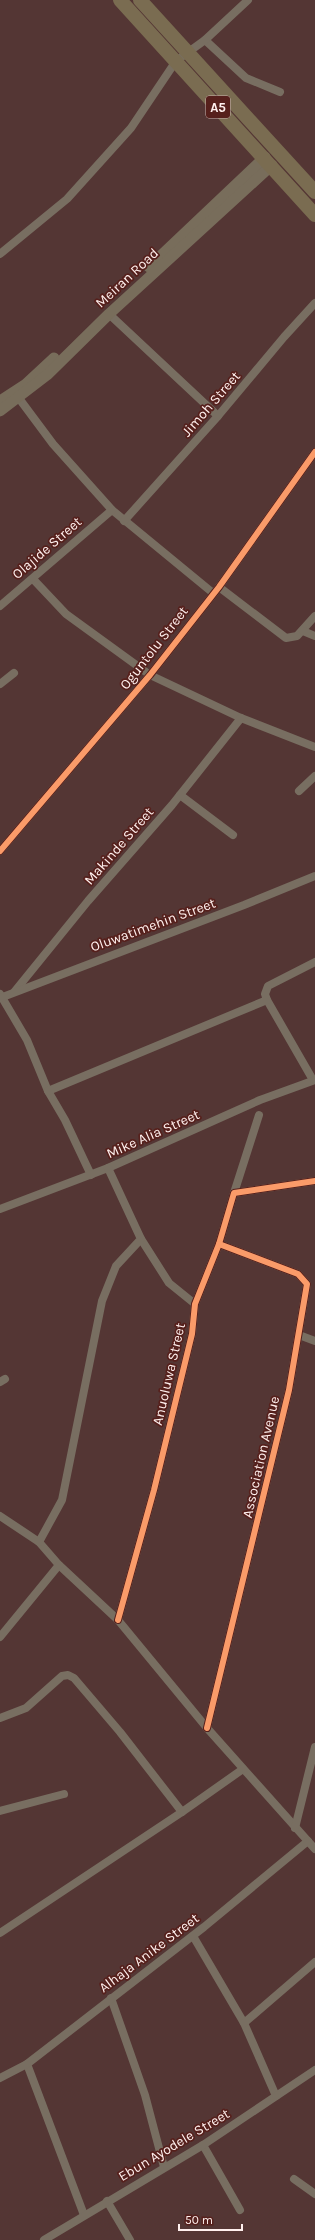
<svg xmlns="http://www.w3.org/2000/svg" width="315" height="2240" viewBox="0 0 315 2240" font-family="Karla,sans-serif">
<style>
.lines{fill:none;stroke-linecap:round;stroke-linejoin:round}
.street{stroke:#786e61;stroke-width:8}
.secondary{stroke:#786d5b;stroke-width:11}
.highway{stroke:#7a6c51;stroke-width:14}
.cycleway-casing{stroke:#56201c;stroke-width:8}
.cycleway{stroke:#fa9b69;stroke-width:6}
.labels{text-anchor:middle;dominant-baseline:central;stroke-width:3.5;stroke-linejoin:round;paint-order:stroke}
.shield{fill:#56201c;stroke:#ccb2af;stroke-width:1}
.shield-label{font-size:13px;font-weight:bold;fill:#fff0ee}
.street-label{font-size:14px;fill:#fff0ee;stroke:#56201c}
</style>
<rect width="100%" height="100%" fill="#543634"/>
<g class="lines">
<!-- street -->
<g class="street">
<polyline points="205,40 246,78 280,92"/>
<polyline points="0,254 67,199 131,128 176,61 205,40 248,0"/>
<polyline points="109,314 218,416"/>
<polyline points="15,393 53,444 112,510 213,593"/>
<polyline points="124,521 218,416 284,337 315,303"/>
<polyline points="33,579 66,614 150,675 241,718 315,747"/>
<polyline points="219,587 286,638 297,636 315,616"/>
<polyline points="0,606 112,510"/>
<polyline points="303,631 315,636"/>
<polyline points="0,684 14,673"/>
<polyline points="299,791 315,776"/>
<polyline points="180,795 233,835"/>
<polyline points="0,851 150,675 219,587 315,452"/>
<polyline points="15,991 88,901 172,805 241,718"/>
<polyline points="0,994 27,1040 48,1091 65,1120 91,1175"/>
<polyline points="0,998 244,905 315,876"/>
<polyline points="267,1000 313,1080"/>
<polyline points="48,1091 267,1000 265,994 268,986 315,962"/>
<polyline points="234,1193 259,1115"/>
<polyline points="0,1209 108,1168 260,1100 315,1080"/>
<polyline points="141,1239 169,1283 195,1304"/>
<polyline points="299,1335 315,1341"/>
<polyline points="0,1382 5,1379"/>
<polyline points="0,1516 39,1542 59,1565 118,1620 207,1728 315,1849"/>
<polyline points="39,1542 62,1500 102,1301 116,1266 141,1239 108,1168"/>
<polyline points="118,1620 154,1490 192,1334 195,1304 219,1244 234,1193 315,1181"/>
<polyline points="0,1637 59,1565"/>
<polyline points="0,1718 26,1708 62,1676 68,1675 74,1678 120,1732 182,1812"/>
<polyline points="207,1728 289,1390 307,1284 298,1274 219,1244"/>
<polyline points="0,1811 64,1794"/>
<polyline points="295,1828 315,1747"/>
<polyline points="0,1933 182,1812 243,1769"/>
<polyline points="193,1936 244,2023 276,2096"/>
<polyline points="111,1998 145,2095 164,2167"/>
<polyline points="244,2023 315,1962"/>
<polyline points="27,2064 84,2215"/>
<polyline points="0,2078 27,2064 204,1927 308,1841"/>
<polyline points="203,2145 240,2210"/>
<polyline points="294,2179 315,2194"/>
<polyline points="107,2201 130,2240"/>
<polyline points="44,2240 203,2145 315,2070"/>
</g>
<!-- secondary -->
<g class="secondary">
<polyline points="149,267 265,157"/>
<polyline points="0,401 26,384 54,358"/>
<polyline points="0,411 47,375 109,314 272,165"/>
</g>
<!-- highway -->
<g class="highway">
<polyline points="120,0 315,215"/>
<polyline points="140,0 315,192"/>
</g>
<!-- cycleway casing -->
<g class="cycleway-casing">
<g id="cycleway">
<polyline points="0,851 150,675 219,587 315,452"/>
<polyline points="118,1620 154,1490 192,1334 195,1304 219,1244 234,1193 315,1181"/>
<polyline points="207,1728 289,1390 307,1284 298,1274 219,1244"/>
</g>
</g>
<!-- cycleway -->
<use href="#cycleway" class="cycleway"/>
</g>
<g class="labels">
<!-- shield labels -->
<rect class="shield" x="206" y="96" width="24" height="22" rx="3"/>
<g class="shield-label">
<text x="218" y="107">A5</text>
</g>
<!-- street labels -->
<g class="street-label">
<text transform="translate(127 278) rotate(-43)">Meiran Road</text>
<text transform="translate(211 404) rotate(-49)">Jimoh Street</text>
<text transform="translate(47 548) rotate(-41)">Olajide Street</text>
<text transform="translate(154 648) rotate(-52)">Oguntolu Street</text>
<text transform="translate(119 846) rotate(-49)">Makinde Street</text>
<text transform="translate(153 925) rotate(-20)">Oluwatimehin Street</text>
<text transform="translate(153 1134) rotate(-24)">Mike Alia Street</text>
<text transform="translate(169 1374) rotate(-77)">Anuoluwa Street</text>
<text transform="translate(261 1457) rotate(-77)">Association Avenue</text>
<text transform="translate(149 1953) rotate(-37)">Alhaja Anike Street</text>
<text transform="translate(174 2145) rotate(-31)">Ebun Ayodele Street</text>
</g>
</g>
<!-- scale -->
<path d="M179 2224v6h63v-6" fill="none" stroke="#fff0ee" stroke-width="2"/>
<text x="185" y="2224" font-size="12" fill="#fff0ee" stroke="#56201c" stroke-width="3" paint-order="stroke">50 m</text>
</svg>
